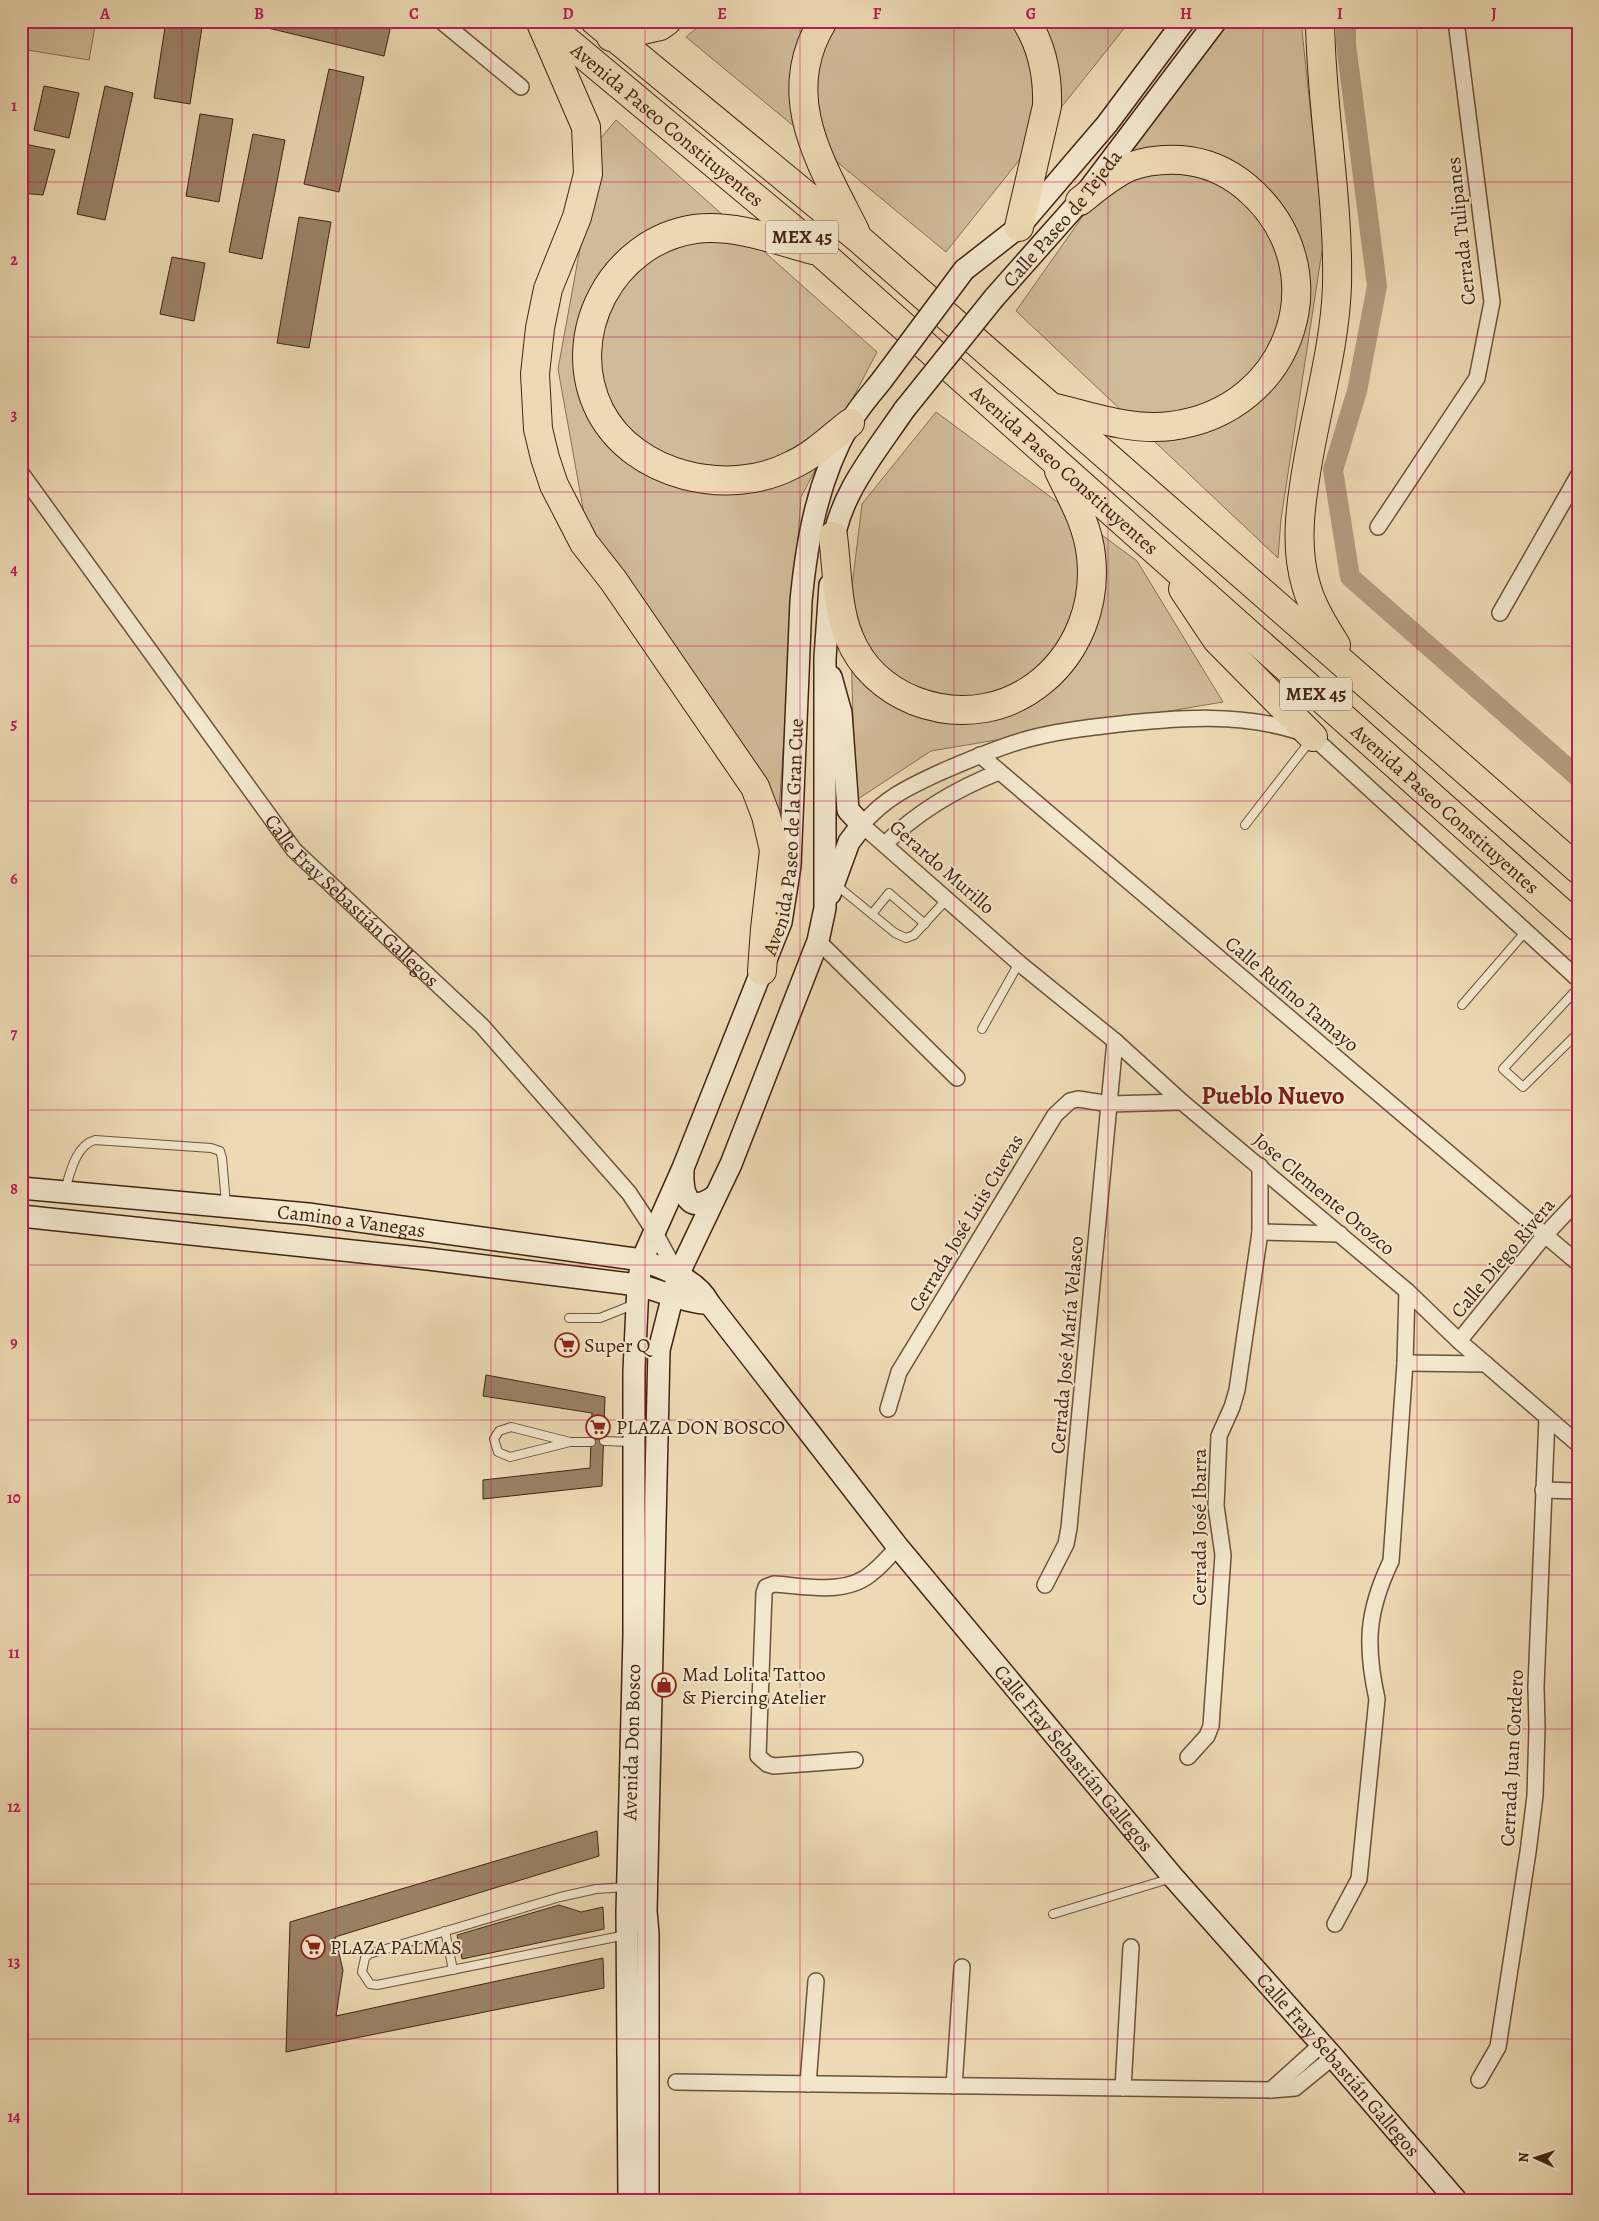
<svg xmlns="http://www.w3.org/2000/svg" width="1599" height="2221" viewBox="0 0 1599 2221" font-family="Alegreya,serif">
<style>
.green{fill:#d0bb98;stroke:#897055}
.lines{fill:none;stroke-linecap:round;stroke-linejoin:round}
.canal{stroke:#b39c7d;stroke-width:20}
.building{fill:#9b8366;stroke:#422412}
.lane-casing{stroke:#6d523a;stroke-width:10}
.street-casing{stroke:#6d523a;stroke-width:18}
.secondary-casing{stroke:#422412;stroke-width:24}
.highway-casing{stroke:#422412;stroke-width:30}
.lane{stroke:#f3e7ce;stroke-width:8}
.street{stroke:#f3e7ce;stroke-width:15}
.secondary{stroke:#f3e7ce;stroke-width:21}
.highway{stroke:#eddab4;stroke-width:28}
.secondary-bridge-casing{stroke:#422412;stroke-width:24;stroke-linecap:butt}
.secondary-bridge{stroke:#f3e7ce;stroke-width:21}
.grid{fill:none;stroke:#c2185b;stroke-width:1;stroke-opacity:0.55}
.labels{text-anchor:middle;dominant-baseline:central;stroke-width:4;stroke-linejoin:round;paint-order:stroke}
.shield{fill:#f3e7ce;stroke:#775e4a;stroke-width:1}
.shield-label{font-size:19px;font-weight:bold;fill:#422412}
.street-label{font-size:20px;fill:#422412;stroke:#f3e7ce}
.poi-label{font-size:20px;fill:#422412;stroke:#f3e7ce;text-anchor:start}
.district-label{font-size:25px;font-weight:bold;fill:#7a1f14;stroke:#f3e7ce}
.neatline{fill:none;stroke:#c2185b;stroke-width:2}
.grid-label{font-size:16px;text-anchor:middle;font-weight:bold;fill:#c2185b}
</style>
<rect width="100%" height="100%" fill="#eddab4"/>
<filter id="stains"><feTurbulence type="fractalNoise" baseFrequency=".004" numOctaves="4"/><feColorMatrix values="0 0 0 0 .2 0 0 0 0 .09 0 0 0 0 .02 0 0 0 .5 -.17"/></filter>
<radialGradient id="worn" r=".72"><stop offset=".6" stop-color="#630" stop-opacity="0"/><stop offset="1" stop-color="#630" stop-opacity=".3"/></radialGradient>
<!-- green -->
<g class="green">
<polygon points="21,21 96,21 89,60 21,49"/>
<polygon points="705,21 1130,21 946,252 686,37"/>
<polygon points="1220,21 1301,21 1324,238 1281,519 1278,558 1016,311"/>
<polygon points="616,120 877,352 801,497 779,810 586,525 558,369 600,139"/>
<polygon points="936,412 1137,561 1223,702 931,751 855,801 850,603 862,504"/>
</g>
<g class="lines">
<!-- canal -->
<polyline class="canal" points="1346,21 1346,44 1377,286 1357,391 1333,470 1350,577 1578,777"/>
</g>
<!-- building -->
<g class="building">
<polygon points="166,21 203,21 190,104 154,98"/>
<polygon points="265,21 392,21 384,56 264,27"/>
<polygon points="329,69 364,77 339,192 304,184"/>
<polygon points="44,86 79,93 69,138 34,130"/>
<polygon points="105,86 133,93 105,220 77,214"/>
<polygon points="200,114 233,119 219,202 186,196"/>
<polygon points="253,134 285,140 262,259 229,252"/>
<polygon points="24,144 55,150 43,195 21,193 21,158"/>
<polygon points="299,217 331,222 309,348 277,343"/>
<polygon points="172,257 205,263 194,321 160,314"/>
<polygon points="486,1375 605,1397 602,1486 483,1499 483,1480 590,1468 592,1413 483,1396"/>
<polygon points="597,1831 599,1856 335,1937 343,1970 336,2016 603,1958 604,1988 286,2052 290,1922"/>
<polygon points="559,1905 581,1912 603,1907 604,1929 462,1959 457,1935"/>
</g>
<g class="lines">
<!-- lane casing -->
<g class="lane-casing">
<g id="lane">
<polyline points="1245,825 1310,741"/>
<polyline points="835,884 895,933 906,938 914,935 947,899"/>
<polyline points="872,914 889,893 925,924"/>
<polyline points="1578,988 1503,1069 1523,1087 1578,1033"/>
<polyline points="1462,1005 1526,931"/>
<polyline points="982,1029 1019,963"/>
<path d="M 65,1190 C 70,1173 76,1145 95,1140 L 211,1148 L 220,1151 L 222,1158 L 226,1204"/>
<polyline points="569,1318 600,1318 635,1304"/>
<polyline points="604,1441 632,1442"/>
<polyline points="570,1442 511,1427 499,1431 494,1439 498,1452 510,1457 570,1442 591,1442"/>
<polyline points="1053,1914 1172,1878"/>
<polyline points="445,1931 453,1970"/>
<polyline points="626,1935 377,1985 370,1984 362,1972 365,1958 369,1954 560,1897 596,1889 627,1887"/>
</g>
</g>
<!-- street casing -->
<g class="street-casing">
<g id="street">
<polyline points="441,21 521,87"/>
<path id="s1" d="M 21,473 L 294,850 L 482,1026 L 629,1193 L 654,1231 L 678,1275"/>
<polyline points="1378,527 1477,378 1492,302 1456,21"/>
<polyline points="1500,613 1578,476"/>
<polyline points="980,755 1578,1263"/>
<path d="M 885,844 C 918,811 956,789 999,772"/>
<polyline points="818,941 957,1078"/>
<path d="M 1578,979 L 1313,737 C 1248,710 1171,718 1103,726 C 1076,729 1047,733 1021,741 C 994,749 969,760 943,771 C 911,786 885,797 862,825 L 1019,963 L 1115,1041 L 1182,1102 L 1407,1291 L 1459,1341 L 1578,1444"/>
<polyline points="1260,1232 1340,1234"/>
<polyline points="1459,1341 1545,1235 1578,1200"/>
<polyline points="1405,1363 1486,1364"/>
<polyline points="888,1409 899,1372 1055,1115 1070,1101 1078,1099 1110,1104 1182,1102"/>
<polyline points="1543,1490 1578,1491"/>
<polyline points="1045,1585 1066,1544 1069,1528 1115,1041"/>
<polyline points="1188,1757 1207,1736 1211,1726 1223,1555 1216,1506 1219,1436 1232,1407 1237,1390 1260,1232 1260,1166"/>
<path d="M 855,1760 L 774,1766 L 767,1764 L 758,1756 L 764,1593 L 766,1587 L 774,1584 C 806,1586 847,1596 873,1572 C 882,1565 890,1555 898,1547"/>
<path d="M 1335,1924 L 1359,1879 L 1377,1699 C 1365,1645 1367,1611 1391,1561 L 1405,1363 L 1407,1291"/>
<polyline points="1479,2080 1498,2047 1528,1852 1535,1796 1537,1728 1536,1687 1547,1417"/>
<polyline points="676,2082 1271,2090 1295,2088 1333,2057"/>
<polyline points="808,2084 816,1981"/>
<polyline points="954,2086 962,1967"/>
<polyline points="1123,2088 1131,1947"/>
<polyline points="1271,2090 1322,2044"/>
</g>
</g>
<!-- secondary casing -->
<g class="secondary-casing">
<g id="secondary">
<polyline points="964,270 1019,227 1107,124 1184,21"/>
<path id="s2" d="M 994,298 L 1080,201 L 1216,21"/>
<path d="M 832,552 C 836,498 875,453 904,410"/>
<polyline points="830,894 849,842 862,825 848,810 841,713 831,677"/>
<path d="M 683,1169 C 682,1193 687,1216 715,1196"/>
<path id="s3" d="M 21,1188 L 308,1214 L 642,1260 C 666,1270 697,1279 709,1303 L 898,1547 L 1173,1877 L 1333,2057 L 1456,2200"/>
<path d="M 21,1216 L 428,1259 L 638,1285 C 658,1290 691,1304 709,1303"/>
<path id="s4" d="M 629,2200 L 627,1912 L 634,1636 L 634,1371 L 638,1285 L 642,1260 L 683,1168 L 781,922 L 790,866 L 801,601 C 807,539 818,478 850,423 C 858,408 871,394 882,380"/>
<polyline points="648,2200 648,1934 646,1911 659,1350 678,1275 731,1164 818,941 825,908 825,658 830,585"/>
</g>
</g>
<!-- highway casing -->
<g class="highway-casing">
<g id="highway">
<path id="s5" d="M 543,21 L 819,251 L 1578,927"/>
<polyline points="595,21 859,239 1578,869"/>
<path d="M 823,21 C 777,96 821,163 855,231"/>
<path d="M 1320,21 C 1321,109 1339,197 1337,286 C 1335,344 1318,403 1308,461 C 1301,501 1294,545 1306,585 C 1312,607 1324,626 1336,645"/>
<polyline points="541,23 586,127 588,174 577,217 548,289 540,328 535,374 538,429 545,458 554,485 584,543 613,580 755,787 766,816 774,850 765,929 762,971"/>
<polyline points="611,37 660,26 667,21"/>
<path d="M 1019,227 L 1047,106 C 1048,76 1043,48 1026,21"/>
<path d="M 813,250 C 776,240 734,224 695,229 C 612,241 562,336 600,411 C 634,477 729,498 792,465 C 814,455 832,437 850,423"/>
<path d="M 1056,408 C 1093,417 1132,431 1171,426 C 1293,411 1341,267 1246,187 C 1227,171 1206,162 1181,160 C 1164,159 1145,161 1129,167 C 1111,175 1095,189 1080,201"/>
<path d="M 833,536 C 837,567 837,609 849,637 C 861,667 885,689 915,701 C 1013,738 1102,655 1091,556 C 1088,525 1072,498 1059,471"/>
<polyline points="1183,589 1217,640 1313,737"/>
</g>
</g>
<!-- lane -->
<use href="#lane" class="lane"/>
<!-- street -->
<use href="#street" class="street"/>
<!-- secondary -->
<use href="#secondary" class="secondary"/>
<!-- highway -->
<use href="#highway" class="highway"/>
<!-- secondary-bridge casing -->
<g class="secondary-bridge-casing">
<g id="secondary-bridge">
<polyline points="882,380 964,270"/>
<polyline points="904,410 994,298"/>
</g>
</g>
<!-- secondary-bridge -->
<use href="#secondary-bridge" class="secondary-bridge"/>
</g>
<!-- grid -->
<path class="grid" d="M 182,21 L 182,2200M 336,21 L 336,2200M 491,21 L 491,2200M 645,21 L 645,2200M 800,21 L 800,2200M 954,21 L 954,2200M 1108,21 L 1108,2200M 1263,21 L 1263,2200M 1417,21 L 1417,2200M 21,182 L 1578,182M 21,337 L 1578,337M 21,492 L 1578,492M 21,646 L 1578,646M 21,801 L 1578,801M 21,956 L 1578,956M 21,1110 L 1578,1110M 21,1265 L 1578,1265M 21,1420 L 1578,1420M 21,1575 L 1578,1575M 21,1729 L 1578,1729M 21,1884 L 1578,1884M 21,2039 L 1578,2039"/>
<!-- icons -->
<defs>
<g id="supermarket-ring" transform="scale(1.25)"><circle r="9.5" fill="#f3e7ce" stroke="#8f2418" stroke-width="1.5"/><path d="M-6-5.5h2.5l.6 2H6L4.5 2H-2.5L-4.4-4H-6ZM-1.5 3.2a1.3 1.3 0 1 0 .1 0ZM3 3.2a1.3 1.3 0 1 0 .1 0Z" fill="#8f2418"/></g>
<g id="shop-ring" transform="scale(1.25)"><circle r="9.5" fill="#f3e7ce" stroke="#8f2418" stroke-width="1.5"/><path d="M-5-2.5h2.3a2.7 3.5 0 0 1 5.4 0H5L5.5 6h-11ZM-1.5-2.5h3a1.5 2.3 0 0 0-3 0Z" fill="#8f2418"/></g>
</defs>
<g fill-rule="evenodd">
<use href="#supermarket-ring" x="567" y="1345"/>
<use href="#supermarket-ring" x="598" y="1427"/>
<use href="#shop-ring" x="664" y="1685"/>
<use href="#supermarket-ring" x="313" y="1947"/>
</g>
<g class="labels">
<!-- shield labels -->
<g class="shield">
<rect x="766" y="220.5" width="72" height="33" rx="4"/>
<rect x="1280" y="677.5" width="72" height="33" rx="4"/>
</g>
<g class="shield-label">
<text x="802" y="237">MEX 45</text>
<text x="1316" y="694">MEX 45</text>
</g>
<!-- street labels -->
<g class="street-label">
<text stroke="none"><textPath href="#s5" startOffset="162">Avenida Paseo Constituyentes</textPath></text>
<text stroke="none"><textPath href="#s2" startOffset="105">Calle Paseo de Tejeda</textPath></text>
<text transform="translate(1461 231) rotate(-96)">Cerrada Tulipanes</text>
<text stroke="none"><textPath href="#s5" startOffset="688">Avenida Paseo Constituyentes</textPath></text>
<text stroke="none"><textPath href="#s5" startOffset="1198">Avenida Paseo Constituyentes</textPath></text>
<text stroke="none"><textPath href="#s4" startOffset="1391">Avenida Paseo de la Gran Cue</textPath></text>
<text transform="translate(942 867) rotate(41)">Gerardo Murillo</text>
<text stroke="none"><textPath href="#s1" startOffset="542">Calle Fray Sebastián Gallegos</textPath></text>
<text transform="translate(1292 994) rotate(40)">Calle Rufino Tamayo</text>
<text transform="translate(1324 1194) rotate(40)">Jose Clemente Orozco</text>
<text stroke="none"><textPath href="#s3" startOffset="332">Camino a Vanegas</textPath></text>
<text transform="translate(966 1223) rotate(-59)">Cerrada José Luis Cuevas</text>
<text transform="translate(1503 1258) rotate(-50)">Calle Diego Rivera</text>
<text transform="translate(1067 1345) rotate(-85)">Cerrada José María Velasco</text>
<text transform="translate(1199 1527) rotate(-90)">Cerrada José Ibarra</text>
<text stroke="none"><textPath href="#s4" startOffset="458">Avenida Don Bosco</textPath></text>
<text stroke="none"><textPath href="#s3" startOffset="1290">Calle Fray Sebastián Gallegos</textPath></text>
<text transform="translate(1512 1758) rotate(-87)">Cerrada Juan Cordero</text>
<text stroke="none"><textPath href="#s3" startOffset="1695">Calle Fray Sebastián Gallegos</textPath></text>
</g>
<!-- poi labels -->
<g class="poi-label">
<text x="584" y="1345">Super Q</text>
<text x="616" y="1427">PLAZA DON BOSCO</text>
<text x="682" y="1674">Mad Lolita Tattoo<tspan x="682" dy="23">&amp; Piercing Atelier</tspan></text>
<text x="330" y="1947">PLAZA PALMAS</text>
</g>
<!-- district labels -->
<g class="district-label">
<text x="1273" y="1096">Pueblo Nuevo</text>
</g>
</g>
<!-- margin -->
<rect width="1599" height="2221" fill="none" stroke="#eddab4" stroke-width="55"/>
<!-- north arrow -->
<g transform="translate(1536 2158) rotate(273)" stroke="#f3e7ce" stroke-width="4" paint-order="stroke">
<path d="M0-4L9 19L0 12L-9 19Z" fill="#422412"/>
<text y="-8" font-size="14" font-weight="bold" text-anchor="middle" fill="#422412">N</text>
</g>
<rect x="28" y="28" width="1544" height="2166" class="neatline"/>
<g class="grid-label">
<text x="105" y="19">A</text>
<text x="259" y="19">B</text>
<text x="414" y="19">C</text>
<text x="568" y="19">D</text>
<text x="722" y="19">E</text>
<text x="877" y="19">F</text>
<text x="1031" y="19">G</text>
<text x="1186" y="19">H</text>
<text x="1340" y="19">I</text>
<text x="1494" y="19">J</text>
<text x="14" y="111">1</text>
<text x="14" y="265">2</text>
<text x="14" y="420">3</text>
<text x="14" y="575">4</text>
<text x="14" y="729">5</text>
<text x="14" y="884">6</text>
<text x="14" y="1039">7</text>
<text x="14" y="1194">8</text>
<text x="14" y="1348">9</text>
<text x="14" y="1503">10</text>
<text x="14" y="1658">11</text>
<text x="14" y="1812">12</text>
<text x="14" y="1967">13</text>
<text x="14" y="2122">14</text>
</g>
<rect width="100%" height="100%" filter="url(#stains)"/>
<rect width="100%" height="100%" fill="url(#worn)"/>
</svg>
